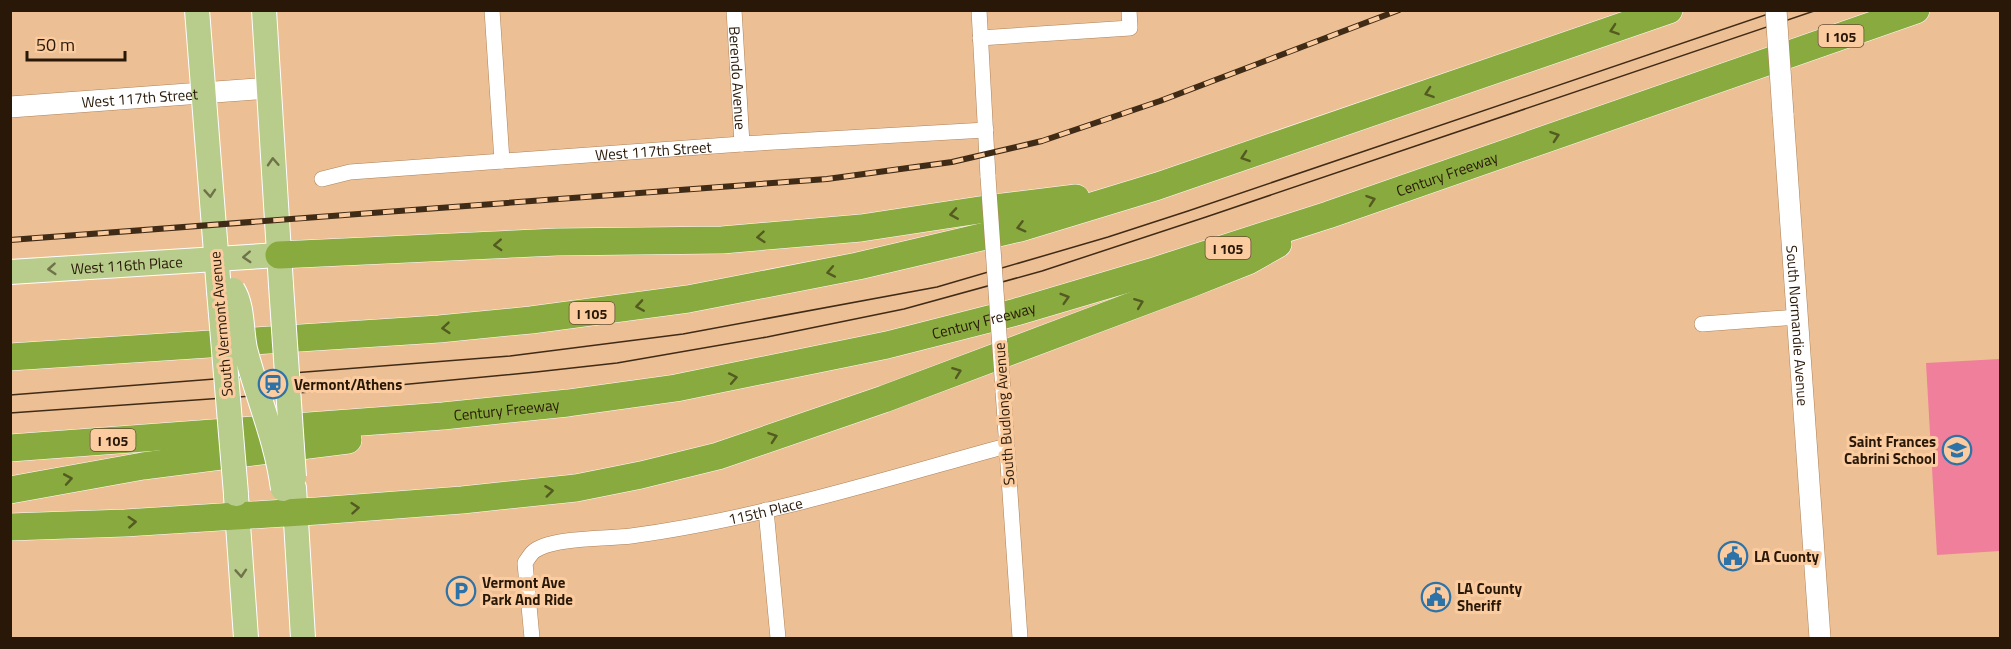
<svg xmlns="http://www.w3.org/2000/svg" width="2011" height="649" viewBox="0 0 2011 649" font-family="'Titillium Web',sans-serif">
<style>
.green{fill:#ef7f9b}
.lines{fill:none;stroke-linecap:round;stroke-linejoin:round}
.street-casing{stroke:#ad8259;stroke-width:16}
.secondary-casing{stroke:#ad8259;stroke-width:22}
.primary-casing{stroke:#fff;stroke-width:26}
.highway-casing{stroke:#fff;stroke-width:28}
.street{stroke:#fff;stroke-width:15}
.secondary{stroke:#fff;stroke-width:21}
.primary{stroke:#b8cc8c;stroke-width:24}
.highway{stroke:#88aa3f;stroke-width:27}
.tram{stroke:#402b17;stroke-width:1.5}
.rail-casing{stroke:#402b17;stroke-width:6}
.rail{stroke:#facca0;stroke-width:4;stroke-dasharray:11;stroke-linecap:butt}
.street-bridge-casing{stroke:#ad8259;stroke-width:16;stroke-linecap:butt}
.secondary-bridge-casing{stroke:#ad8259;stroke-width:22;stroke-linecap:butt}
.primary-bridge-casing{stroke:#fff;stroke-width:26;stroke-linecap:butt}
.street-bridge{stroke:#fff;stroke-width:15}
.secondary-bridge{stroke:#fff;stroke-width:21}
.primary-bridge{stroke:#b8cc8c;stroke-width:24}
.oneway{stroke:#545a20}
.oneway2{stroke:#70724a}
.labels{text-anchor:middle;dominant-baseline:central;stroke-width:6;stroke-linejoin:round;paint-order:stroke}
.shield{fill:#facca0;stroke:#684e35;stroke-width:1.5}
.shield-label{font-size:14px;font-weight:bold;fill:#291807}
.street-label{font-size:15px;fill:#291807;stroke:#facca0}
.poi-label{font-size:15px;font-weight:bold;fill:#291807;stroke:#facca0;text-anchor:start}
</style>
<rect width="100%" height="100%" fill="#edbf94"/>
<!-- green -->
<polygon class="green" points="2000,359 2000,551 1937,555 1926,363"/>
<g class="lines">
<!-- street casing -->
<g class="street-casing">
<g id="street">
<polyline points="492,10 502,161"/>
<path id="s1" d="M 734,10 L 742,144"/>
<polyline points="979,10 988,177"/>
<polyline points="980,38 1130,28 1129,10"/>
<path id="s2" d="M 322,179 L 350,172 L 742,144 L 986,130"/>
<polyline points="1702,324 1797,317"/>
<polyline points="1003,391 1020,638"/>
<polyline points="766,510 778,638"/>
<path id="s3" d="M 532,638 L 525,563 C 527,560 530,555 533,552 C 550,537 607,539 631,536 C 758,519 882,480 1006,446"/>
</g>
</g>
<!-- secondary casing -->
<g class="secondary-casing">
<g id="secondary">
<path id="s4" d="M 10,107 L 269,88"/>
<path id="s5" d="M 1783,114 L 1820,638"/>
</g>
</g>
<!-- primary casing -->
<g class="primary-casing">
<g id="primary">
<polyline points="197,10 219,291"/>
<polyline points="264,10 281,285"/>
<path id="s6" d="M 10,272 L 279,255"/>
<polyline points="294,488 303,638"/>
<polyline points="236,496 246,638"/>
</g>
</g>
<!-- highway casing -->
<g class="highway-casing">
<g id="highway">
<polyline points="279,255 557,242 722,240 861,228 986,209 1076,198"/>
<polyline points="10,357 439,329 531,320 688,299 858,266 1020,228 1158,186 1669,10"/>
<path id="s7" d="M 10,448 L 443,416 L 568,403 L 676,388 L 887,345 L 1016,312 L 1151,272 L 1328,215 L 1916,10"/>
<polyline points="10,490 143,466 348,440"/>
<polyline points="10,527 125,523 317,511 462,500 576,488 641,475 718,456 884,399 1190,284 1248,261 1278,244"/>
</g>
</g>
<!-- street -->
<use href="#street" class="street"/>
<!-- secondary -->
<use href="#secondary" class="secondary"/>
<!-- primary -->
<use href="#primary" class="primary"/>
<!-- highway -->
<use href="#highway" class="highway"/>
<!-- tram -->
<g class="tram">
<polyline points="10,395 510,356 683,334 937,287 1108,237 1188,211 1780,10"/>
<polyline points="10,413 367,388 536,372 617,363 767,337 904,309 1042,271 1206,217 1817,10"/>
</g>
<!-- rail casing -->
<g class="rail-casing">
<polyline id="rail" points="10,240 827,179 952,162 1042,141 1160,101 1399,10"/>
</g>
<!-- rail -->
<use href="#rail" class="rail"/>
<!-- street-bridge casing -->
<g class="street-bridge-casing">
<polyline id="street-bridge" points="988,177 1003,391"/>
</g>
<!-- secondary-bridge casing -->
<g class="secondary-bridge-casing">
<polyline id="secondary-bridge" points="1776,10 1783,114"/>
</g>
<!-- primary-bridge casing -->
<g class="primary-bridge-casing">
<g id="primary-bridge">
<polyline points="281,285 294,477"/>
<path d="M 233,290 C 243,306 241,330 245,349 C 257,396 277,441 283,489"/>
<polyline points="219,291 236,494"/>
</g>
</g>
<!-- street-bridge -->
<use href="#street-bridge" class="street-bridge"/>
<!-- secondary-bridge -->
<use href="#secondary-bridge" class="secondary-bridge"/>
<!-- primary-bridge -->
<use href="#primary-bridge" class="primary-bridge"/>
</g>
<!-- one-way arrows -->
<defs><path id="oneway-chevron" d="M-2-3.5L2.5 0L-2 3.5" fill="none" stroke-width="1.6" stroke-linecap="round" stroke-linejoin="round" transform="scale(1.5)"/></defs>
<g class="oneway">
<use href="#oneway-chevron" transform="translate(1614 30) rotate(161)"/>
<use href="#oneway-chevron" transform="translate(1429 93) rotate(161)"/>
<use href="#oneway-chevron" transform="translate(1555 136) rotate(-19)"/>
<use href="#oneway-chevron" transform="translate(1245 157) rotate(161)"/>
<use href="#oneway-chevron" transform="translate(1371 200) rotate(-19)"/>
<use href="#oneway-chevron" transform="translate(954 214) rotate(171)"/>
<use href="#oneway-chevron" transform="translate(1021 227) rotate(165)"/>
<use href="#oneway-chevron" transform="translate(761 237) rotate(175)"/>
<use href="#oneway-chevron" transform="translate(498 245) rotate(177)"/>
<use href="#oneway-chevron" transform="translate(831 272) rotate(169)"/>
<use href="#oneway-chevron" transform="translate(1065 298) rotate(-17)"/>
<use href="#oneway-chevron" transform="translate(1139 303) rotate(-21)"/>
<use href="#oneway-chevron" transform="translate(640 306) rotate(171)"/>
<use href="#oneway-chevron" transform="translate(446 328) rotate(175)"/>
<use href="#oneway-chevron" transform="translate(957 372) rotate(-21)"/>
<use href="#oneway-chevron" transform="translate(733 378) rotate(-11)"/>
<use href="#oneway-chevron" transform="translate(773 437) rotate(-19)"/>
<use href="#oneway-chevron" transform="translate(68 479) rotate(-10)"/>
<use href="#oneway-chevron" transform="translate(549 491) rotate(-7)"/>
<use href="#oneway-chevron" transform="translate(355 508) rotate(-5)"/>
<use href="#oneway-chevron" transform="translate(132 522) rotate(-4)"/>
</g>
<g class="oneway2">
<use href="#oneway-chevron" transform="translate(273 162) rotate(-93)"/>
<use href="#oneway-chevron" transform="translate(210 193) rotate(86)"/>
<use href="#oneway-chevron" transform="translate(247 257) rotate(177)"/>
<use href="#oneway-chevron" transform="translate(52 269) rotate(176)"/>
<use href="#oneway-chevron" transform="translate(241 573) rotate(86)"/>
</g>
<!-- icons -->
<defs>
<g id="station-ring" transform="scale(1.5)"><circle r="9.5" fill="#facca0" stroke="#2e73a8" stroke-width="1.5"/><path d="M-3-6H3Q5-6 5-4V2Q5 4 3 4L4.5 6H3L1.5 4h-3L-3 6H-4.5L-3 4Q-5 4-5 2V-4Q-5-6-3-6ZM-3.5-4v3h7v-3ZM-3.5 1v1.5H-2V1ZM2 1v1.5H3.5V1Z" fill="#2e73a8"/></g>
<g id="school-ring" transform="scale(1.5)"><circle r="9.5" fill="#facca0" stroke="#2e73a8" stroke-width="1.5"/><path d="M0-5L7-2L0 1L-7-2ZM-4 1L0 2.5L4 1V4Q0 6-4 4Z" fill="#2e73a8"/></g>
<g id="civic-ring" transform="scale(1.5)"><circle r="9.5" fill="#facca0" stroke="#2e73a8" stroke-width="1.5"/><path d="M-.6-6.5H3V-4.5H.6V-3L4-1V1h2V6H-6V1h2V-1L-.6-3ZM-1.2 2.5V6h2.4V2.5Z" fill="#2e73a8"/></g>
<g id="parking-ring" transform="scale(1.5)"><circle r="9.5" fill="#facca0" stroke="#2e73a8" stroke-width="1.5"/><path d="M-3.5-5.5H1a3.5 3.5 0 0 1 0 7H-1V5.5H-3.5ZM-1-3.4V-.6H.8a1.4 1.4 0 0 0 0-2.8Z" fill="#2e73a8"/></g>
</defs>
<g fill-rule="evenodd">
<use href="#station-ring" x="273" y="384"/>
<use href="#school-ring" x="1957" y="450"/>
<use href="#civic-ring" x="1733" y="556"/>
<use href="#parking-ring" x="461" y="591"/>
<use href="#civic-ring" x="1436" y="597"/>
</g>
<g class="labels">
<!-- shield labels -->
<g class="shield">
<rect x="1818.5" y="25" width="45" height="22" rx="4.5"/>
<rect x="1205.5" y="237" width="45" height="22" rx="4.5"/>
<rect x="569.5" y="302" width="45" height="22" rx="4.5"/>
<rect x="90.5" y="429" width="45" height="22" rx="4.5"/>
</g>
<g class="shield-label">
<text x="1841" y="36">I 105</text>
<text x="1228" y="248">I 105</text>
<text x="592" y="313">I 105</text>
<text x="113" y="440">I 105</text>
</g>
<!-- street labels -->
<g class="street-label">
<text stroke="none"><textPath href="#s1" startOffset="68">Berendo Avenue</textPath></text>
<text stroke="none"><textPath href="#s4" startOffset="130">West 117th Street</textPath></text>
<text stroke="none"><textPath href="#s2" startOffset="333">West 117th Street</textPath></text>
<text stroke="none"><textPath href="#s7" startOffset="1470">Century Freeway</textPath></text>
<text stroke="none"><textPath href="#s6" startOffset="117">West 116th Place</textPath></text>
<text stroke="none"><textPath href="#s7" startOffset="984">Century Freeway</textPath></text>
<text transform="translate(221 324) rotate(-95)">South Vermont Avenue</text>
<text stroke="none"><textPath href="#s5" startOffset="212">South Normandie Avenue</textPath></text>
<text stroke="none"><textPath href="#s7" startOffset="498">Century Freeway</textPath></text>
<text transform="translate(1004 414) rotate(-94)">South Budlong Avenue</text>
<text stroke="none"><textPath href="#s3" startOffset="326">115th Place</textPath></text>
</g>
<!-- poi labels -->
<g class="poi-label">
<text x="294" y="384">Vermont/Athens</text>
<text x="1936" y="441" text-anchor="end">Saint Frances<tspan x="1936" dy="17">Cabrini School</tspan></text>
<text x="1754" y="556">LA Cuonty</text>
<text x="482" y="582">Vermont Ave<tspan x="482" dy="17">Park And Ride</tspan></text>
<text x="1457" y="588">LA County<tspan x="1457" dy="17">Sheriff</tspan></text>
</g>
</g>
<!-- border -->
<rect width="2011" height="649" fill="none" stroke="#291807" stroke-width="24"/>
<!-- scale -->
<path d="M27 51v9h98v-9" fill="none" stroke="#291807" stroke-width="3"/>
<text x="36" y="51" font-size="18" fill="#291807" stroke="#facca0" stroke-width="4.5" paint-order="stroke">50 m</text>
</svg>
